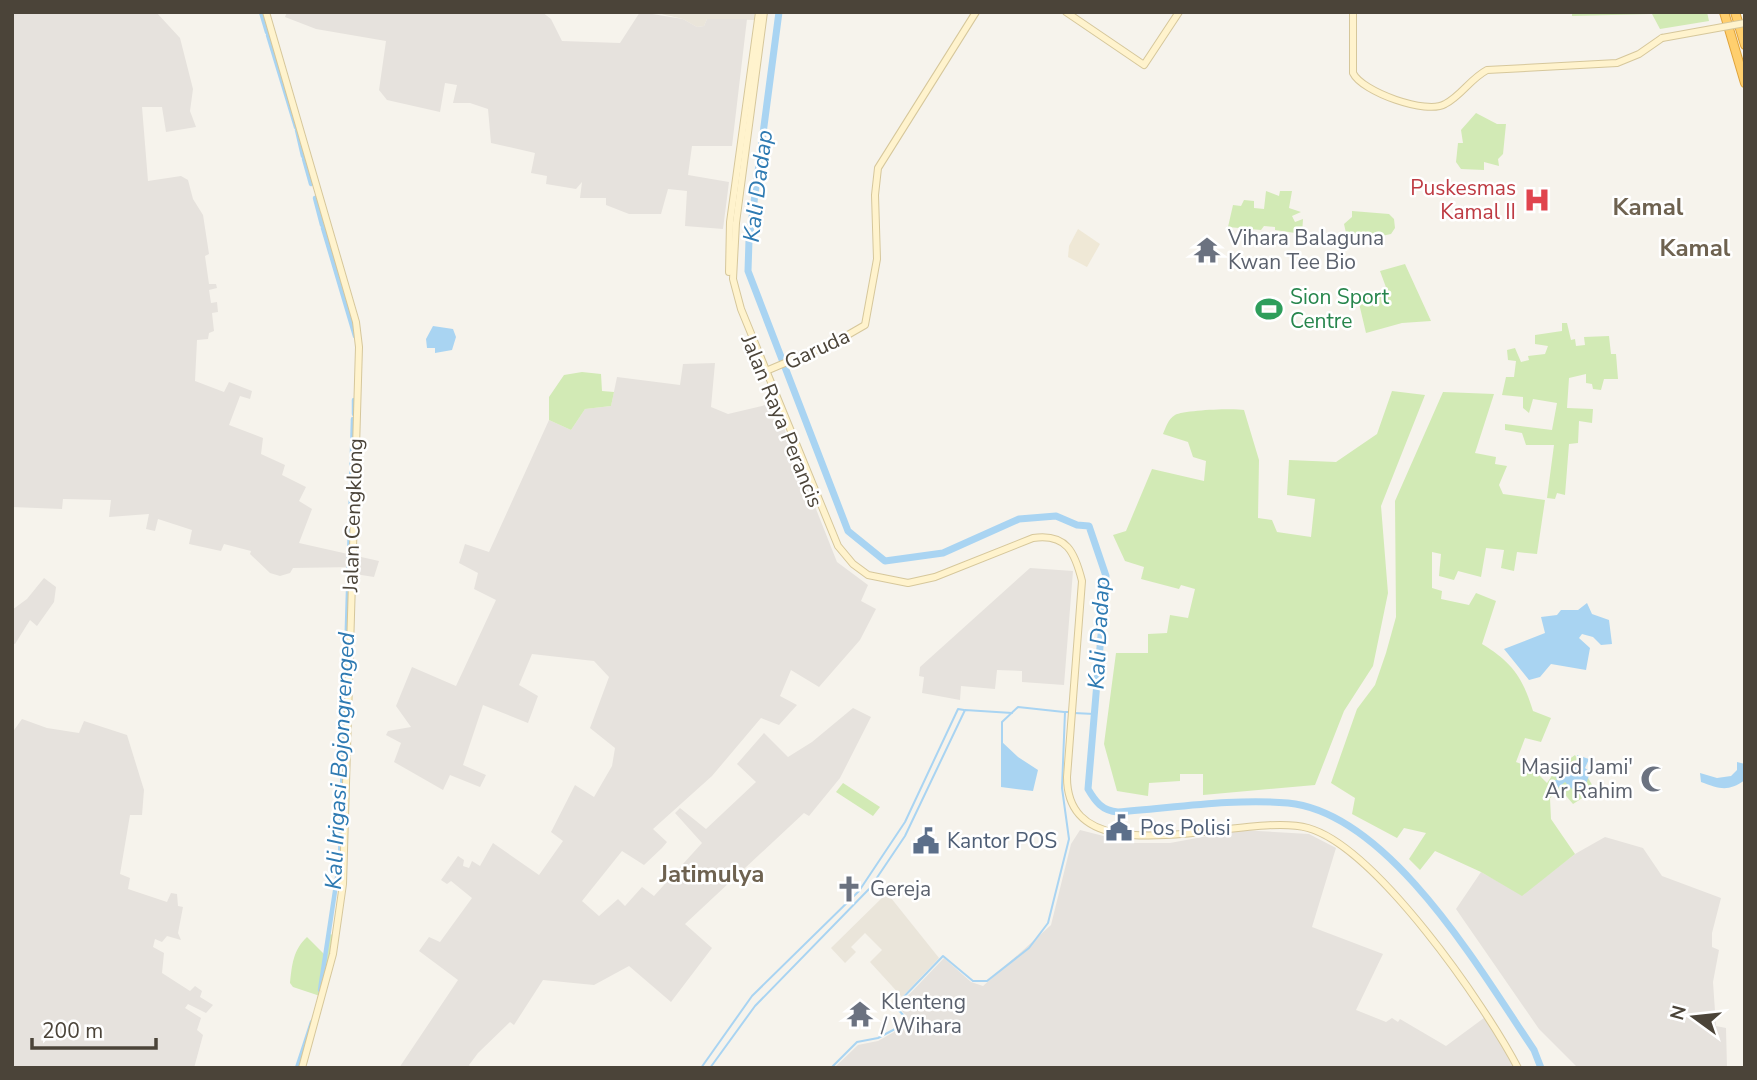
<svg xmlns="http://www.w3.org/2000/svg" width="1757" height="1080" viewBox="0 0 1757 1080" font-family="'Nunito Sans',sans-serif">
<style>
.residential{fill:#eae5da}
.industrial{fill:#e6e2dd}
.education{fill:#efe8d6}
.green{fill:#d2eab5}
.water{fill:#a9d4f2}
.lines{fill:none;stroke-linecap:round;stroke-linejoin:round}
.stream{stroke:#a9d4f2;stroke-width:2}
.canal{stroke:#a9d4f2;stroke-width:4.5}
.river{stroke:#a9d4f2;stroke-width:7}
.secondary-casing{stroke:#d6c79b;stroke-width:8}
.highway-casing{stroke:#e0a43c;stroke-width:10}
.secondary{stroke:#fff3cd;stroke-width:6}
.highway{stroke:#ffcf6e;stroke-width:8}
.secondary-bridge-casing{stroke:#d6c79b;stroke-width:8;stroke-linecap:butt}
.secondary-bridge{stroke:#fff3cd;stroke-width:6}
.labels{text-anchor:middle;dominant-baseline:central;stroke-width:5;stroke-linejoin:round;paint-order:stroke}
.health-label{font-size:21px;fill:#be3a42;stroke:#fff;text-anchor:end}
.worship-label{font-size:21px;fill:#5b616d;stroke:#fff;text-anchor:start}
.leisure-label{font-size:21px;fill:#27864d;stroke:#fff;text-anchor:start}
.street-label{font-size:21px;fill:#4b4439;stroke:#fff}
.service-label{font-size:21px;fill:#4e5e75;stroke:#fff;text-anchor:start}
.water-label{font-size:23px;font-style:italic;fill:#2e7ab2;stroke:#fff}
.quarter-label{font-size:24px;font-weight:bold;fill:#6e6250;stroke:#fff}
</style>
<rect width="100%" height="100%" fill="#f6f3ec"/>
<!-- residential -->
<g class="residential">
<polygon points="653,12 755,12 754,20 707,19 704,26 697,27 683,19"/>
<polygon points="887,893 939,958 902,997 870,962 882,950 865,933 851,947 856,952 845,963 831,948"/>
</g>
<!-- industrial -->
<g class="industrial">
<polygon points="12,12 156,12 180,38 193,89 190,111 196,127 166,132 162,107 142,107 148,181 181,176 188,180 193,199 203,215 209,254 205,256 209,284 216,284 217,288 209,290 211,303 217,302 218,312 212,313 214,331 209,333 208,339 197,340 195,381 224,392 229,382 252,391 250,399 240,396 229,425 263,438 261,454 285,465 282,475 306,487 299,501 312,509 299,543 379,561 374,577 355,574 354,567 293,568 290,573 280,576 270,573 250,554 251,551 224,544 221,551 189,544 192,530 158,519 155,531 146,529 149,514 109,517 111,500 63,499 62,509 12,507"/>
<polygon points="287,12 542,12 551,19 562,41 620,43 640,12 683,19 697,27 704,26 707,19 747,19 732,146 692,146 688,175 729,182 723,229 685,226 687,191 668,189 661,214 629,214 606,205 606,198 580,198 582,182 576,189 546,184 547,176 531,173 535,153 491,143 488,109 470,103 453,103 457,85 445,83 440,112 387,100 379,90 386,41 316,29 285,17"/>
<polygon points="715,363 711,407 728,414 774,403 837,562 868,585 861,601 876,609 860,640 819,687 791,670 780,696 797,705 779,725 761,718 712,776 653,829 667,842 662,848 644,865 622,851 582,901 599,916 618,899 625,906 642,887 654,896 702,843 675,813 680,808 706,829 756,782 737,764 764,733 788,757 812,742 853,708 871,717 840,778 809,816 804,813 685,924 712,948 671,1002 629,966 594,985 543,980 514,1025 510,1022 478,1053 469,1065 472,1068 399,1068 458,980 419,951 429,937 440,942 472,898 451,881 447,884 441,880 458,856 464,860 463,866 469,868 472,861 480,866 493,843 539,875 563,841 551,832 575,785 594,797 612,766 615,748 590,728 609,677 594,661 532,654 519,685 538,696 528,723 483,705 463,765 486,775 480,787 450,775 443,790 394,762 401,743 386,735 388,731 411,727 396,706 412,667 456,686 496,600 474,589 478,573 459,563 465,544 489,552 549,420 571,430 585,409 611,406 617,377 680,385 683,364"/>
<polygon points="1030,568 1073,571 1064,685 1022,682 1022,671 997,670 995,689 961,686 960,700 922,693 924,677 919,676 920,667"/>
<polygon points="44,578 56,587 54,602 37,626 30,620 15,644 12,643 12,610 27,599"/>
<polygon points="22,719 47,728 79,733 84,721 127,735 144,790 142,815 130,815 120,874 130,878 128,889 167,902 171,893 177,894 178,906 183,907 178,933 181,940 167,936 162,942 155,939 153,947 164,953 162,973 190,991 195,986 202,991 200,997 213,1005 206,1013 188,1004 185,1008 201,1018 197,1030 203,1035 194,1068 12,1068 12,733"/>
<polygon points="1080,830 1131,843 1170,843 1240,830 1309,834 1336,848 1312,927 1383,954 1356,1010 1386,1022 1392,1018 1398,1022 1400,1019 1446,1046 1488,1015 1520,1068 834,1068 858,1045 878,1041 894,1032 907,1017 898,1006 944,958 971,982 983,986 1051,925 1071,844"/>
<polygon points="1605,837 1643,848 1662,876 1721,898 1712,933 1712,947 1719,950 1713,982 1716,1026 1726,1028 1727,1068 1578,1068 1539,1029 1456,909 1481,872 1522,895 1575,854"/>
</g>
<!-- education -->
<polygon class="education" points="1078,229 1100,244 1087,267 1068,257 1069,246"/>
<!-- green -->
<g class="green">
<polygon points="1572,12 1707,12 1709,21 1660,29 1652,14 1572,16"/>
<polygon points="1476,113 1497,124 1506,124 1503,154 1498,159 1499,166 1484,162 1484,170 1461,169 1456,162 1458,143 1463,143 1461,130"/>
<polygon points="1266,191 1279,196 1280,191 1292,191 1289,208 1301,212 1292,216 1295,222 1303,219 1302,234 1275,230 1275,227 1264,226 1261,230 1228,227 1233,205 1241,206 1244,200 1254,201 1254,208 1264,209"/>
<polygon points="1352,211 1389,214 1394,219 1395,228 1391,234 1372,238 1346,233 1344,224 1352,217"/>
<polygon points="1405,264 1431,321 1402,323 1366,333 1358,299 1387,290 1380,271"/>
<polygon points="1562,323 1567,323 1571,340 1575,339 1576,346 1585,345 1584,337 1609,336 1611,354 1616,354 1618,379 1604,379 1601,390 1593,389 1592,384 1586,383 1586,374 1569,378 1567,408 1593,409 1592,423 1579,421 1578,443 1569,444 1565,495 1557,493 1555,499 1547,498 1554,445 1526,445 1522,433 1505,430 1505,424 1552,430 1557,403 1533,399 1529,413 1523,408 1523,397 1502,395 1506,377 1514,377 1516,361 1508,360 1507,350 1515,348 1521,362 1529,360 1528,356 1545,354 1548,346 1535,344 1535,335 1562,331"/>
<polygon points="582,372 601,374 602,391 614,392 611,406 585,409 571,430 549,420 549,397 564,375"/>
<path d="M 1392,391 L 1425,395 L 1381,506 L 1388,593 L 1373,666 L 1344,711 L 1315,785 L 1203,795 L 1203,774 L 1180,774 L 1180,781 L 1149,783 L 1148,796 L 1117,791 L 1104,744 L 1116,653 L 1148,653 L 1148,634 L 1167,633 L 1170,615 L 1188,618 L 1195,589 L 1181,585 L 1179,589 L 1141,579 L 1144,567 L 1125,561 L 1113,535 L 1126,531 L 1152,469 L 1204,481 L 1206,461 L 1193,457 L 1188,442 L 1163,434 C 1166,427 1168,419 1175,415 C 1184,410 1233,408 1244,410 L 1259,460 L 1258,518 L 1272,520 L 1277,532 L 1311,537 L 1315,499 L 1287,495 L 1289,460 L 1336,462 L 1377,434 Z"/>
<path d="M 1443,392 L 1494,394 L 1475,453 L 1496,457 L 1495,464 L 1507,466 L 1499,485 L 1503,494 L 1545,500 L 1537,554 L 1517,552 L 1514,571 L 1501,568 L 1504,550 L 1486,548 L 1481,577 L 1458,571 L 1454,580 L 1439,576 L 1441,554 L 1432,552 L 1432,588 L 1442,591 L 1441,599 L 1469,605 L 1476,593 L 1496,601 L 1482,644 C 1512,662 1523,678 1533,711 L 1551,718 L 1541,742 L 1525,738 L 1516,762 L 1532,768 L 1547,783 L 1557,768 L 1575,755 L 1595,790 L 1573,804 L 1561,790 L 1550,798 L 1551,819 L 1575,854 L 1522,896 L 1481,872 L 1435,851 L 1420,870 L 1409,859 L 1426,833 L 1404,828 L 1397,838 L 1352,814 L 1355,798 L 1331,783 L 1357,709 L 1375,685 L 1386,653 L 1396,617 L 1395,501 Z"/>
<polygon points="843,783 880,807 873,816 836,792"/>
<path d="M 329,934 L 334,935 L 320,996 L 293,987 L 290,983 C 292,965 293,950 307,937 L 324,954 Z"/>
</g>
<!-- water -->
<g class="water">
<polygon points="433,326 453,329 456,337 452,350 435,353 435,348 427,348 426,339"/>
<polygon points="1587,603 1592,614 1609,620 1612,644 1601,645 1593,637 1582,634 1579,638 1590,648 1586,670 1551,664 1540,677 1529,680 1504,649 1545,633 1541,617 1557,615 1561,610 1578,610"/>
<polygon points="1001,741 1018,757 1038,770 1033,791 1001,787"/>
<polygon points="1577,755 1589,759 1585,768 1590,772 1585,788 1576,793 1565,782 1554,791 1550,789 1549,781 1557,780 1553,770 1556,767 1571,769 1579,762"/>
<path d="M 1737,762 L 1745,764 L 1745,780 C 1728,792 1720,789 1701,782 L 1700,773 L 1717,778 L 1731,776 L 1737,770 Z"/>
</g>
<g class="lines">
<!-- stream -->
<g class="stream">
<polyline points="1074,713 1094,714"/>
<polyline points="1002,746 1002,722 1018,707 1064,712"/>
<polyline points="701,1068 752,996 859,891 905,822 958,709 964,710"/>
<polyline points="710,1068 755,1006 870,888 905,836 965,710 1012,713"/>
<polyline points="831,1068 857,1042 878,1038 895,1029 905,1017 895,1006 943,956 973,981 987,981 1029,948 1048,923 1069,839 1062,788 1065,712 1068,712"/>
</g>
<!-- canal -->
<g class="canal">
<polyline points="261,12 267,32"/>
<polyline points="268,35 296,127"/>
<polyline points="297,130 303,156"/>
<polyline points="304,159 311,184"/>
<polyline points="315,198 322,225"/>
<polyline points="323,228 355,336"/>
<polyline points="354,414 354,400"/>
<polyline points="351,485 353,419"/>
<polyline points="320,990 340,858 351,492"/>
<polyline points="297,1068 312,1022"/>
</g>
<!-- river -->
<path class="river" d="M 779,12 L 749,240 L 748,271 L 848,531 L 885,561 L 943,553 L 1019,519 L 1056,516 L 1077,525 L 1089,526 L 1106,576 L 1088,789 C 1095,801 1102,811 1118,812 C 1173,808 1233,798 1288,803 C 1390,813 1482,973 1534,1050 L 1541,1068"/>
<!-- secondary casing -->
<g class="secondary-casing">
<g id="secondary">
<polyline points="266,12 356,322 359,347 343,884 333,954 302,1068"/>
<path d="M 764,12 L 736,223 L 733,279 L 741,309 L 838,546 L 853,564 L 868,575 L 908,583 L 935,577 L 1033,538 C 1067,533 1075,553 1082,581 L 1067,777 C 1067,882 1246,810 1308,828 C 1376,847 1485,1005 1518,1068"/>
<polyline points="1066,12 1144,65 1179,12"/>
<path d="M 1353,12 L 1353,73 C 1362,92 1427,115 1445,104 C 1461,96 1470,79 1487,70 L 1617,63 L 1639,54 L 1662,38"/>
<polyline points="729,272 730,222 759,12"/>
<polyline points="766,371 839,340 865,325 877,259 875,195 878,168 976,12"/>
</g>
</g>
<!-- highway casing -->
<g class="highway-casing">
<g id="highway">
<polyline points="1724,12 1745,83"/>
<polyline points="1735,12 1745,45"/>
</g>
</g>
<!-- secondary -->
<use href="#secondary" class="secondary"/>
<!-- highway -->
<use href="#highway" class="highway"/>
<!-- secondary-bridge casing -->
<g class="secondary-bridge-casing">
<polyline id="secondary-bridge" points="1662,38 1745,23"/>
</g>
<!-- secondary-bridge -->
<use href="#secondary-bridge" class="secondary-bridge"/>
</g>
<!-- icons -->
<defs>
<g id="hospital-bare" transform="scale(2.1)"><path d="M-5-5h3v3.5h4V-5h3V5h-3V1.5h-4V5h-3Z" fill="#e0444e" stroke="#fff" stroke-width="2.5" paint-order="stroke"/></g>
<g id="temple-bare" transform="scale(2.1)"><path d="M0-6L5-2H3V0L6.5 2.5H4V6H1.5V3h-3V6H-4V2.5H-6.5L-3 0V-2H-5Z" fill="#6b7280" stroke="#fff" stroke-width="2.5" paint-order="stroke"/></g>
<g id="stadium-bare" transform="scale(2.1)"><path d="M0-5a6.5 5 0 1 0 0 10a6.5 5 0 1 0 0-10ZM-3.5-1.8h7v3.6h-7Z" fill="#2e9e5b" stroke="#fff" stroke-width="2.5" paint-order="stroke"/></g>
<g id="mosque-bare" transform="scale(2.1)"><path d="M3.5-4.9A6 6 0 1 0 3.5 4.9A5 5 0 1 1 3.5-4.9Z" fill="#6b7280" stroke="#fff" stroke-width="2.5" paint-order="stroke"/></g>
<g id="civic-bare" transform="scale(2.1)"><path d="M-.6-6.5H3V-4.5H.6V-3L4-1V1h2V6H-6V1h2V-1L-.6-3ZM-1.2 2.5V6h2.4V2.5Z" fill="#5c6f8a" stroke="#fff" stroke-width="2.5" paint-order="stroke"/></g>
<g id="church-bare" transform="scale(2.1)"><path d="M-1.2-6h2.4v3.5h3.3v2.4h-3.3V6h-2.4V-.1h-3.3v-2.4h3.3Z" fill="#6b7280" stroke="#fff" stroke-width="2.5" paint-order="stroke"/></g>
</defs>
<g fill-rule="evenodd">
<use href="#hospital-bare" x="1537" y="200"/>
<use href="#temple-bare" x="1207" y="250"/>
<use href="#stadium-bare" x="1269" y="309"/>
<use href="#mosque-bare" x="1654" y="779"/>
<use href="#civic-bare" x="1119" y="828"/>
<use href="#civic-bare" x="926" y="841"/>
<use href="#church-bare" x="849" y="889"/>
<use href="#temple-bare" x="860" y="1014"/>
</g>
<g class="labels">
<!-- health labels -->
<g class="health-label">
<text x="1516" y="188">Puskesmas<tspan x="1516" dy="24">Kamal II</tspan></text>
</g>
<!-- worship labels -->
<g class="worship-label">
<text x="1228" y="238">Vihara Balaguna<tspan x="1228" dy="24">Kwan Tee Bio</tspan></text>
<text x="1633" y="767" text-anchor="end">Masjid Jami'<tspan x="1633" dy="24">Ar Rahim</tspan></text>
<text x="870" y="889">Gereja</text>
<text x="881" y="1002">Klenteng<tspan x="881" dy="24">/ Wihara</tspan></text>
</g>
<!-- leisure labels -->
<g class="leisure-label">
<text x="1290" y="297">Sion Sport<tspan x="1290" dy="24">Centre</tspan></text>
</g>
<!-- street labels -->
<g class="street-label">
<text transform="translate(817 349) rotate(-25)">Garuda</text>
<text transform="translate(782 421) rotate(68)">Jalan Raya Perancis</text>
<text transform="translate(353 515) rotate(-88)">Jalan Cengklong</text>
</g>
<!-- service labels -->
<g class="service-label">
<text x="1140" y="828">Pos Polisi</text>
<text x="947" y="841">Kantor POS</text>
</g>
<!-- water labels -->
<g class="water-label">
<text transform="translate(758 186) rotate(-83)">Kali Dadap</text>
<text transform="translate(1099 633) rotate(-87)">Kali Dadap</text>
<text transform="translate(340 761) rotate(-87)">Kali Irigasi Bojongrenged</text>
</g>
<!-- quarter labels -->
<g class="quarter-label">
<text x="1648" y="207">Kamal</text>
<text x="1695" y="248">Kamal</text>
<text x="712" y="874">Jatimulya</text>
</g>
</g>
<!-- border -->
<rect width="1757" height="1080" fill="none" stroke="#4b4439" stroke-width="28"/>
<!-- north arrow -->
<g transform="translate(1694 1017) rotate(285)" stroke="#ffffff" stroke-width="5" paint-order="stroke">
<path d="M0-5L12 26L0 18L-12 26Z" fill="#4b4439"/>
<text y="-10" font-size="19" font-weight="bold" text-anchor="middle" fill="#4b4439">N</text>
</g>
<!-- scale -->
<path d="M32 1038v10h124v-10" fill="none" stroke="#4b4439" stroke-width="3.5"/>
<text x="42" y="1038" font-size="21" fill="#4b4439" stroke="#ffffff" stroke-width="5" paint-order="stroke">200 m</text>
</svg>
